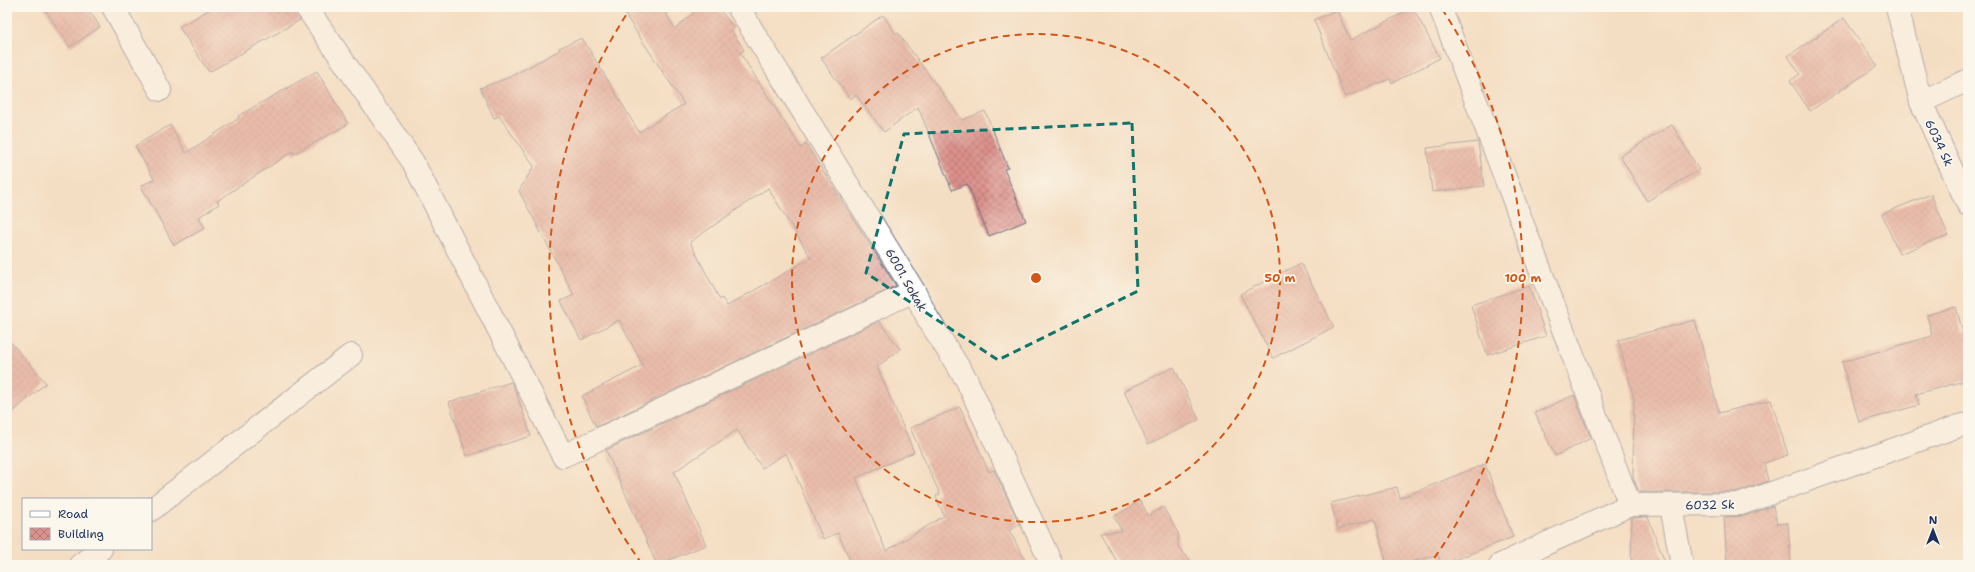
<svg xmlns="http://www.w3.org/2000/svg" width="1975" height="572" viewBox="0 0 1975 572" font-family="'Shantell Sans',sans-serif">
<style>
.building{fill:url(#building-cross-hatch);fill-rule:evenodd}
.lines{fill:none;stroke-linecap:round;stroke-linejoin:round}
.minor-casing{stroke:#676c81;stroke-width:24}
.tertiary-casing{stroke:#676c81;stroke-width:24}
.minor{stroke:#fff;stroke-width:22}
.tertiary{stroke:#fff;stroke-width:22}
.marked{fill:none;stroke:#0f766e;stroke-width:3;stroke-dasharray:8 5;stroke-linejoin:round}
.ring{fill:none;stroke:#d45514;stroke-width:2;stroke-dasharray:7 5}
.labels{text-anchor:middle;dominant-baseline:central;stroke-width:3.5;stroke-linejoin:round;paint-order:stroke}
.street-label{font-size:12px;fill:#1b2f5e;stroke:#fbf7ec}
.centre{fill:#d45514;stroke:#fbf7ec;stroke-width:2}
.ring-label{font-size:12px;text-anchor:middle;font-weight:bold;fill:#d45514;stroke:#fbf7ec;stroke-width:3.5;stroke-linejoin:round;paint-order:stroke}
</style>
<defs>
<pattern id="building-cross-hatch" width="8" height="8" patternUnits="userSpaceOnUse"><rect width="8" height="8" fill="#dd918b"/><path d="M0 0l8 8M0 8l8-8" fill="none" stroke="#b27775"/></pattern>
</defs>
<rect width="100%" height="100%" fill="#fbf7ec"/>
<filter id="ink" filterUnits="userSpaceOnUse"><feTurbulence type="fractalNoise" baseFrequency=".025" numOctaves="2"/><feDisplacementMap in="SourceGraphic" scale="8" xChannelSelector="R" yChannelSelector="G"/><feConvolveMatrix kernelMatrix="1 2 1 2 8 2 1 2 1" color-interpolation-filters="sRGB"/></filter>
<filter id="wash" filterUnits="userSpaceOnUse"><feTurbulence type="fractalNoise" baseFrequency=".012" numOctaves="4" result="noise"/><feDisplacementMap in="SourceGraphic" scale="16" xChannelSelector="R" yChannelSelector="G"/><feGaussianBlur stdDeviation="0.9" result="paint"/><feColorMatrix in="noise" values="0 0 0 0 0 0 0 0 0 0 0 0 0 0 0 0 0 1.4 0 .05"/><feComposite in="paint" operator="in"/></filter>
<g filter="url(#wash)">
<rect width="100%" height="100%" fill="#f4dec3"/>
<g id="blocks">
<!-- building -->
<g class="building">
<polygon points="43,7 87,7 100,27 70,47"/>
<polygon points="214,7 294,7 300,20 209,72 179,27"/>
<path d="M 620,7 L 662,7 L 675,29 L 700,7 L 717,7 L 734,27 L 731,30 L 744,50 L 740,53 L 801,148 L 806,144 L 896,286 L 596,427 L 582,396 L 643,365 L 619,320 L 581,340 L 561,301 L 574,295 L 519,191 L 534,166 L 499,116 L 494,118 L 480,88 L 510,77 L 560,50 L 559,48 L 582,38 L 639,132 L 684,104 ZM 768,188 L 811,258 L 727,306 L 722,298 L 720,300 L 690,242 Z"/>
<polygon points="1413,8 1440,58 1392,83 1390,79 1345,97 1314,20 1337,10 1350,40"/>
<polygon points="883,15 896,34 898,33 962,120 985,111 1008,168 1004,169 1026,221 989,236 967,184 952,190 918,107 884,132 856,95 850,99 821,58"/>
<polygon points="1844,18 1877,66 1810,111 1790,81 1800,74 1788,56"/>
<polygon points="317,71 348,124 294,154 293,151 217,201 219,204 199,217 205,228 174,245 141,186 154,179 135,146 170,125 186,153 239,118 238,116"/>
<polygon points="1672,125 1699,170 1647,201 1620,156"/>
<polygon points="1478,142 1484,186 1432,192 1427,148"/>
<polygon points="1931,194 1948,235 1899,254 1882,214"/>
<polygon points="1301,263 1334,327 1273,358 1240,294"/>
<polygon points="1529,286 1546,336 1487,355 1471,305"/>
<polygon points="1956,307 1963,333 1968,331 1968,380 1916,394 1919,405 1859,422 1842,362 1932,336 1927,315"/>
<polygon points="1695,320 1719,413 1771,400 1788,455 1764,463 1768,481 1739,492 1639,492 1633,477 1634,398 1618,340"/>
<polygon points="879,321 900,349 877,367 914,452 856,478 886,551 944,516 936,496 940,494 910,428 960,407 989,472 994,470 1020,525 1009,530 1028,565 852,565 838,533 823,539 786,453 762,468 737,430 674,472 706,545 657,565 606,450"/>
<polygon points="7,338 46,383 7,417"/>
<polygon points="1174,367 1199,420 1148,444 1124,391"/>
<polygon points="511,382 516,392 531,436 467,456 449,402"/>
<polygon points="1574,395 1591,438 1555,456 1535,413"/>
<polygon points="1485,464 1513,537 1441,565 1438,555 1399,565 1387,565 1375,519 1338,529 1331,503 1397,487 1400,498"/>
<polygon points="1140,501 1149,516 1163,507 1178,533 1178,547 1195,565 1119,565 1100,533 1122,531 1114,517"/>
<polygon points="1773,506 1777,524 1788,523 1791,565 1727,565 1724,517 1745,516"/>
<polygon points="1648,517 1666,565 1631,565 1632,518"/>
</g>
</g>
</g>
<g filter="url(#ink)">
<use href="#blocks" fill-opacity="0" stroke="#676c81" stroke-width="1"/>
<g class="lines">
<!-- minor casing -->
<g class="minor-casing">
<g id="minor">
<polyline points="113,7 160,90"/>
<polyline points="306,7 413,162 563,456 914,291"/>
<polyline points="1440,7 1630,505"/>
<polyline points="1897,7 1921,102 1968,205"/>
<polyline points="1921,102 1968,80"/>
<polyline points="1671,506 1682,565"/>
<polyline points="151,510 351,355"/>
<polyline points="80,565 101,549"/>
<polyline points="1500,565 1630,505 1741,504 1956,427 1968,424"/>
</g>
</g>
<!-- tertiary casing -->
<g class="tertiary-casing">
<polyline id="tertiary" points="738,7 914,291 928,319 966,379 1052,565"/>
</g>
<!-- minor -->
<use href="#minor" class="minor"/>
<!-- tertiary -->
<use href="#tertiary" class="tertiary"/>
</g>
</g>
<!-- marked area -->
<path d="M0 0H1975V572H0ZM 1132,123 L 1138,291 L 998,360 L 866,273 L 904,134 Z" fill="#f4dec3" fill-opacity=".55" fill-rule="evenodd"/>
<path class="marked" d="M 1132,123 L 1138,291 L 998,360 L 866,273 L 904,134 Z"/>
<!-- distance rings -->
<g class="ring">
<circle cx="1036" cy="278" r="244"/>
<path d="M642 564A487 487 0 0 1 630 9M1442 9A487 487 0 0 1 1430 564"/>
</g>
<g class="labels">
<!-- street labels -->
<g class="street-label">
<text transform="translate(1939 143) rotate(65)">6034 Sk</text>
<text transform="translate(906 280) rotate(60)">6001. Sokak</text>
<text transform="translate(1710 505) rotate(-1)">6032 Sk</text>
</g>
</g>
<circle cx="1036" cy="278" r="6" class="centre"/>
<g class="ring-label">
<text x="1280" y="282">50 m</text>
<text x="1523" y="282">100 m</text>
</g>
<!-- margin -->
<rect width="1975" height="572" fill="none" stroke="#fbf7ec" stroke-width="24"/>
<!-- legend -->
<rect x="22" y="498" width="130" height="52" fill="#fbf7ec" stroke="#a1a7b3"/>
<rect x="30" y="511" width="20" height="6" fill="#ffffff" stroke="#a1a7b3"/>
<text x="58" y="518" font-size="12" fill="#1b2f5e">Road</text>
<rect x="30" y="528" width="20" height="12" fill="url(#building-cross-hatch)" stroke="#a1a7b3"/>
<text x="58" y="538" font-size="12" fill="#1b2f5e">Building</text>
<!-- north arrow -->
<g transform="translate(1933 530)" stroke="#fbf7ec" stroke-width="3" paint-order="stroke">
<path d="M0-3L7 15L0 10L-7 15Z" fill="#1b2f5e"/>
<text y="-6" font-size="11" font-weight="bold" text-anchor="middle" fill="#1b2f5e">N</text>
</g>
</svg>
